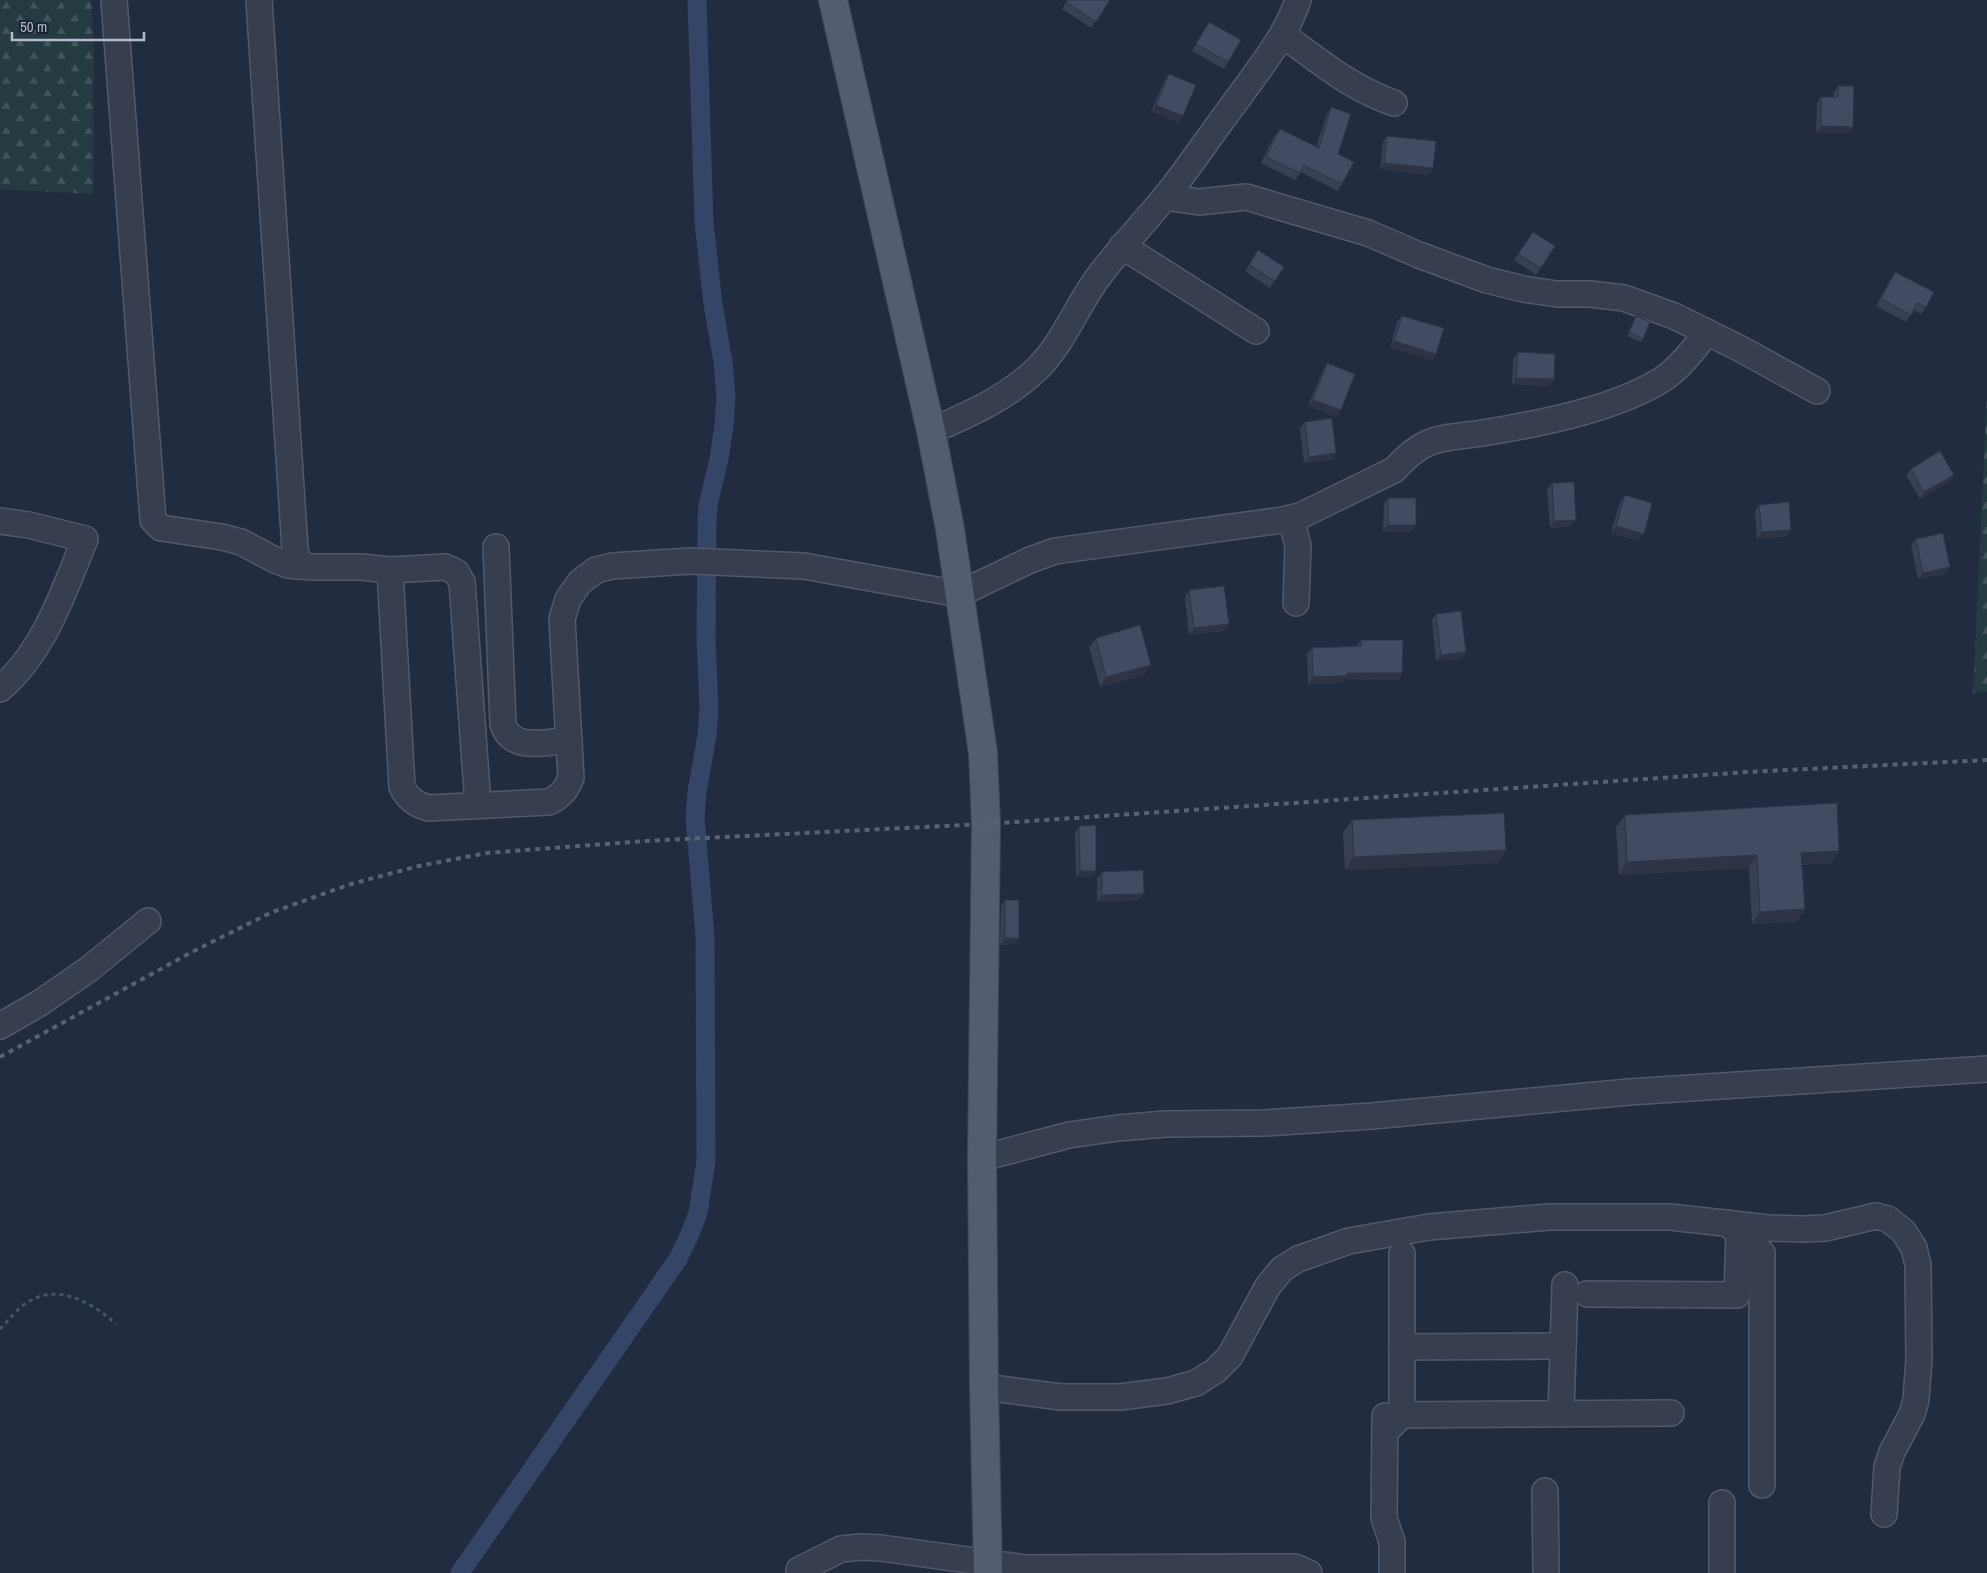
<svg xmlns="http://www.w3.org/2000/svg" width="1987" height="1573" viewBox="0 0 1987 1573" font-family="'Archivo Narrow',sans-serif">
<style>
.forest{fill:url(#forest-firs)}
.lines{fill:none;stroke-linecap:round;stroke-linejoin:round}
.canal{stroke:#344568;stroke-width:19}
.minor-casing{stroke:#52596b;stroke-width:28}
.major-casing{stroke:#404759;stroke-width:30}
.path{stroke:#42585e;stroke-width:3;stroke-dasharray:4 4;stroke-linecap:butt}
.minor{stroke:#373e50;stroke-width:25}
.major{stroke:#545d70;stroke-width:28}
.rail{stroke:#586277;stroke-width:4;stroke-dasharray:5 5;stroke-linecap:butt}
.wall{fill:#384054}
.shaded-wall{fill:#2e3445}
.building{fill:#414b62;stroke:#2e3445}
</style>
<defs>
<pattern id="forest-firs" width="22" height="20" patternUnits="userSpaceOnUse" patternTransform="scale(1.25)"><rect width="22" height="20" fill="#243b41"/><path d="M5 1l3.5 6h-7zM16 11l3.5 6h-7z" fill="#41555b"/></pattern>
</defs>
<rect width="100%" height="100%" fill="#222c40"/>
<!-- forest -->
<g class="forest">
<polygon points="0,0 91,0 94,46 93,194 0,189"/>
<polygon points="1987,393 1987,692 1973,693"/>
</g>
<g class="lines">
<!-- canal -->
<polyline class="canal" points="460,1573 678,1259 689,1236 698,1213 706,1161 705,936 695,818 697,792 707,735 709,709 706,640 707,520 708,505 719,459 724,425 726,397 723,362 713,304 704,222 697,0"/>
<!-- minor casing -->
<g class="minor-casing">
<g id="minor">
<path d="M 114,0 L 153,520 L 161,528 L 222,537 L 241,542 L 275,560 L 288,565 L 313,567 L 361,567 L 390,570 L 402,787 C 408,799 416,805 429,808 L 549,802 C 561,796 566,790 571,778 L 562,619 L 568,599 L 580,582 L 596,570 L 612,566 L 690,561 L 804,566 L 959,594 L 1030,560 L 1055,551 L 1283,520 L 1300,516 L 1394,470 C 1428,432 1443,440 1489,432 C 1543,423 1620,408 1666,377 C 1682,365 1695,348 1707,332"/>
<polyline points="259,0 295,549 299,566"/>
<path d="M 1283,35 C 1319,61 1352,89 1394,103"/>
<polyline points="1165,197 1199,202 1246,197 1368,233 1419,255 1487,280 1523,289 1557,294 1590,294 1624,298 1674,316 1739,348 1817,391"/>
<polyline points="1122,246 1256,331"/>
<path d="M 931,431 C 970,414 1007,398 1038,368 C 1064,342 1077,305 1099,276 C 1122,245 1150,217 1174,186 C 1196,157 1217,126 1239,97 C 1261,66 1286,36 1298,0"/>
<polyline points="1291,518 1298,546 1296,603"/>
<path d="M 0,521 L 29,525 L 85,539 C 64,591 44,652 0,689"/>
<path d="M 496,547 L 503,724 C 511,752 547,742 569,740"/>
<polyline points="390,570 445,567 456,572 462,582 478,805"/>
<polyline points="0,1026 40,1003 89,969 148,921"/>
<polyline points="982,1158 1069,1135 1118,1128 1165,1124 1264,1123 1372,1116 1629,1092 1987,1069"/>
<polyline points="1727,1223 1762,1253 1762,1485"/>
<polyline points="1587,1294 1737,1295 1739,1233"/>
<polyline points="1402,1347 1563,1346"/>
<polyline points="984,1387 1061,1397 1120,1397 1167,1391 1196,1383 1215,1371 1230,1356 1268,1286 1282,1269 1298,1259 1349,1241 1429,1227 1549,1217 1670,1217 1769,1228 1803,1229 1825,1228 1876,1216 1888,1219 1904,1232 1914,1248 1918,1265 1919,1359 1916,1400 1912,1414 1892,1452 1887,1467 1884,1514"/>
<polyline points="1561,1414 1565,1285"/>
<polyline points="1402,1415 1671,1413"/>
<polyline points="1385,1416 1384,1518 1392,1542 1392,1573"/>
<polyline points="1385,1432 1402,1415 1402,1254"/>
<polyline points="1545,1491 1546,1573"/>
<polyline points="799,1570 841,1549 861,1547 881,1548 1026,1568 1295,1567 1309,1573"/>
<polyline points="1722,1573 1722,1503"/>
</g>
</g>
<!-- major casing -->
<g class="major-casing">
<polyline id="major" points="833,0 931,431 950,529 983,753 986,824 982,1158 984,1387 988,1573"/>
</g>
<!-- path -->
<path class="path" d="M 0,1329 C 7,1322 14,1313 22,1306 C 54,1281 89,1300 116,1324"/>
<!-- minor -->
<use href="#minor" class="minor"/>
<!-- major -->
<use href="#major" class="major"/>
<!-- rail -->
<polyline class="rail" points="0,1057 190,953 270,913 351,884 419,866 487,853 646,841 986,824 1748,772 1987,760"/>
</g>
<!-- wall -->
<g class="wall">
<polygon points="1067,0 1110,0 1091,28 1062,9"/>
<polygon points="1209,22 1228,62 1224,69 1192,51"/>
<polygon points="1169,74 1183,116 1179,123 1151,111 1165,80"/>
<polygon points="1838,86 1853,127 1849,133 1816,133 1817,103 1821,97 1833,97 1834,92"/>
<polygon points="1331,107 1342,184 1338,191 1301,172 1295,180 1261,163 1275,135 1280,129 1316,147 1327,114"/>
<polygon points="1387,136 1433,168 1428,175 1380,169 1383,142"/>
<polygon points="1533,232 1555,246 1536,275 1514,260"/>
<polygon points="1258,250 1284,267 1270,288 1245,271"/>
<polygon points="1895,272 1926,307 1921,314 1913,310 1906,322 1876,306 1891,278"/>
<polygon points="1402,316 1436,354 1432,360 1390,348 1397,322"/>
<polygon points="1636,316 1643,339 1641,342 1627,336"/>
<polygon points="1518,352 1554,379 1549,386 1512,384 1513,359"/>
<polygon points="1327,363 1341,410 1337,417 1308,406 1323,370"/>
<polygon points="1305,422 1336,453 1332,460 1304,463 1300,428"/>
<polygon points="1911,469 1950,481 1920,499 1906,475"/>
<polygon points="1552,483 1572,526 1550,528 1547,489"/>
<polygon points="1625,495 1639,541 1611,533 1620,502"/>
<polygon points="1388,498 1416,525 1411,532 1383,532 1384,504"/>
<polygon points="1759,505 1787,536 1757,539 1755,511"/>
<polygon points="1916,539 1950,567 1945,574 1918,579 1911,545"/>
<polygon points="1189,590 1229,624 1224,631 1189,635 1185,597"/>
<polygon points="1436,614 1466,652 1461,659 1436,661 1432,620"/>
<polygon points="1096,638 1144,675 1100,687 1089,647"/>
<polygon points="1361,640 1402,673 1398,680 1344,679 1342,683 1308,684 1307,654 1312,648 1357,646"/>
<polygon points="1625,815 1839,851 1831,863 1802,865 1805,909 1796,922 1752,924 1749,868 1619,875 1616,827"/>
<polygon points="1352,820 1506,850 1497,863 1345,870 1343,833"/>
<polygon points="1079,826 1092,877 1076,877 1075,832"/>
<polygon points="1102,872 1144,894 1139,900 1097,902 1097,879"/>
<polygon points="1005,900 1019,938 1014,944 1000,945 1001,906"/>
</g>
<!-- shaded-wall -->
<g class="shaded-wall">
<polygon points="1156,105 1183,116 1179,123 1151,111"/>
<polygon points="1821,126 1853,127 1849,133 1816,133"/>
<polygon points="1384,163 1433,168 1428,175 1380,169"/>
<polygon points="1394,341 1436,354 1432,360 1390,348"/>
<polygon points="1516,378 1554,379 1549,386 1512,384"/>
<polygon points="1313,400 1341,410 1337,417 1308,406"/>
<polygon points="1336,453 1332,460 1304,463 1309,457"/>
<polygon points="1954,475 1950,481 1920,499 1924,492"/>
<polygon points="1576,520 1572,526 1550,528 1554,521"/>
<polygon points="1388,525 1416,525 1411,532 1383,532"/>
<polygon points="1616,526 1644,534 1639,541 1611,533"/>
<polygon points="1791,530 1787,536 1757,539 1762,532"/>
<polygon points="1950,567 1945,574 1918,579 1923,573"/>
<polygon points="1229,624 1224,631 1189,635 1194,628"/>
<polygon points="1466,652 1461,659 1436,661 1441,655"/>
<polygon points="1151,665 1144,675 1100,687 1106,677"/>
<polygon points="1347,673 1402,673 1398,680 1344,679 1342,683 1308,684 1313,677"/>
<polygon points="1506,850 1497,863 1345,870 1354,857"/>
<polygon points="1839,851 1831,863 1793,865 1801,853"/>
<polygon points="1757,855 1749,868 1619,875 1627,862"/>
<polygon points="1080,871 1096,871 1092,877 1076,877"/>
<polygon points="1144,894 1139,900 1097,902 1102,895"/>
<polygon points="1805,909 1796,922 1752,924 1760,912"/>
<polygon points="1005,938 1019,938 1014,944 1000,945"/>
</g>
<!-- building -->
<g class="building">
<polygon points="1068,0 1110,0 1096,22 1066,2"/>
<polygon points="1209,22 1241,40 1228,62 1196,44"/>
<polygon points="1169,74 1196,85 1183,116 1156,105"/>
<polygon points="1838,86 1854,86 1853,127 1821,126 1821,97 1838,97"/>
<polygon points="1331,107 1351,114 1338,154 1354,162 1342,184 1304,165 1300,173 1266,157 1280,129 1319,148"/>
<polygon points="1387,136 1436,141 1433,168 1384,163"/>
<polygon points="1533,232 1555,246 1541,268 1518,254"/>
<polygon points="1258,250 1284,267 1275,281 1249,265"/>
<polygon points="1895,272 1934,292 1926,307 1917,303 1911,315 1881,299"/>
<polygon points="1402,316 1444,328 1436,354 1394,341"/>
<polygon points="1636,316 1650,322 1643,339 1629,332"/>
<polygon points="1518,352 1555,354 1554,379 1516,378"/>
<polygon points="1327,363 1355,374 1341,410 1313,400"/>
<polygon points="1332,418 1336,453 1309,457 1305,422"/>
<polygon points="1940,451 1954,475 1924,492 1911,469"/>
<polygon points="1574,482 1576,520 1554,521 1552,483"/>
<polygon points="1625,495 1652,503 1644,534 1616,526"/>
<rect x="1388" y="498" width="28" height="27"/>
<polygon points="1789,502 1791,530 1762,532 1759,505"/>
<polygon points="1943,533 1950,567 1923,573 1916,539"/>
<polygon points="1224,586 1229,624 1194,628 1189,590"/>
<polygon points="1461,611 1466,652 1441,655 1436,614"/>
<polygon points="1140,625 1151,665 1106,677 1096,638"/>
<polygon points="1361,640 1403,640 1402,673 1347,673 1347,676 1313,677 1312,648 1361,646"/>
<polygon points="1837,803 1839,851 1801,853 1805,909 1760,912 1757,855 1627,862 1625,815"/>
<polygon points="1504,813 1506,850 1354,857 1352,820"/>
<polygon points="1096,825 1096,871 1080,871 1079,826"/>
<polygon points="1143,870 1144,894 1102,895 1102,872"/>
<rect x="1005" y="900" width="14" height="38"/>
</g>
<!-- scale -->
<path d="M12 32v8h132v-8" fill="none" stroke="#b3bacb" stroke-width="2.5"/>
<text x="20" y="32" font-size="15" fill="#b3bacb" stroke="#1c2335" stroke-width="4" paint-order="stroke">50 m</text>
</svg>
